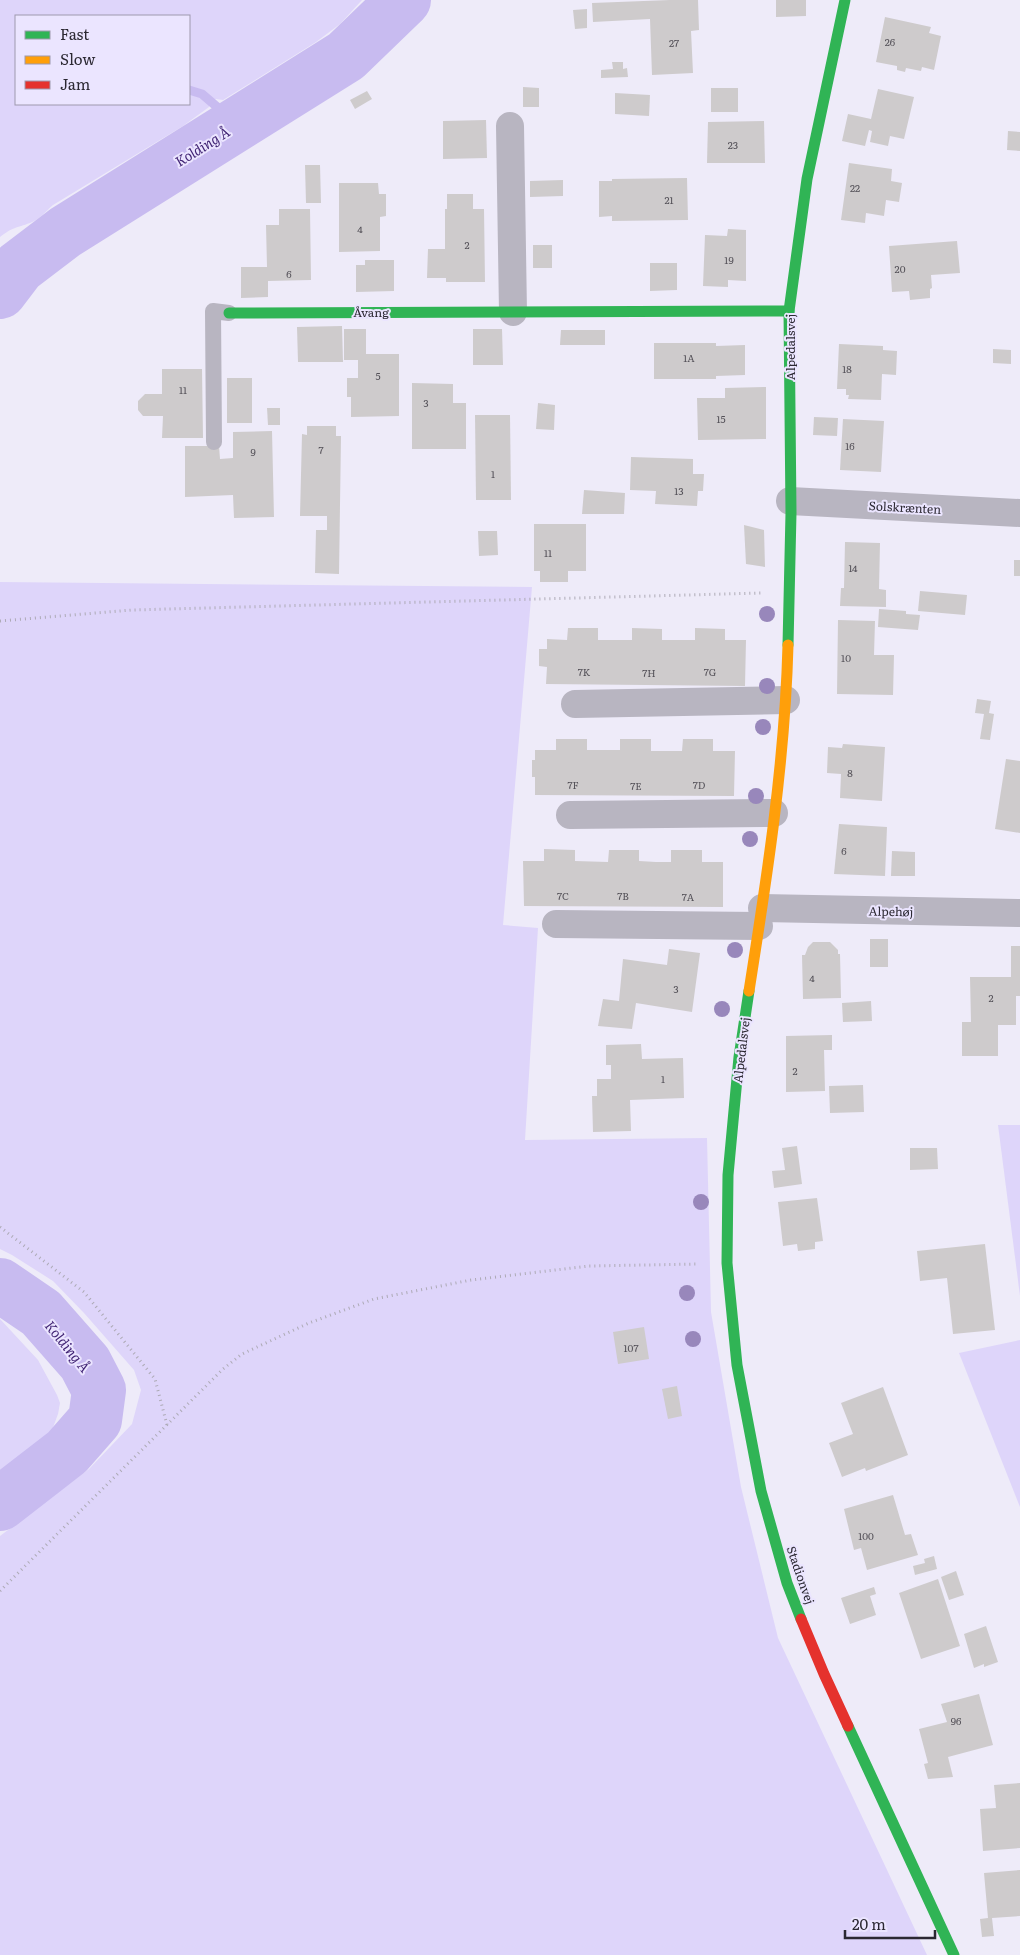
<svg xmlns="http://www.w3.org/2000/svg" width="1020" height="1955" viewBox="0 0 1020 1955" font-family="Literata,serif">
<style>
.green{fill:#ded5fa;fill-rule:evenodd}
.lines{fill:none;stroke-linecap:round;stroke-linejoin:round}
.stream{stroke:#c8bbf0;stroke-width:9}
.river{stroke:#c8bbf0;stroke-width:54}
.building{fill:#cecbcc}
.path{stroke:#adaab5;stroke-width:3;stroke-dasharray:1 4;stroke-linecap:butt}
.lane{stroke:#b8b5c1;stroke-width:16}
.street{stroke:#b8b5c1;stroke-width:28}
.fast{stroke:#30b455;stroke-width:11}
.slow{stroke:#ff9f0a;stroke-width:11}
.jam{stroke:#e5322d;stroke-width:11}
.tree{fill:#9887bb}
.labels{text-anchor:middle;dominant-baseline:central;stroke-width:4;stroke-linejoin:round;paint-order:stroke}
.number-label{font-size:10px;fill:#545158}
.street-label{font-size:12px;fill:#2b2832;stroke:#ebe5ff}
.water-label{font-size:14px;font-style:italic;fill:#422575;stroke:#ebe5ff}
</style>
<rect width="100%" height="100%" fill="#eeebf9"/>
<!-- green -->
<g class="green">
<path d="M 0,0 L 362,0 L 340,24 L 316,42 L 223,100 L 216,99 L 211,102 L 209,107 L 183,126 L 53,205 C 46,211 39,220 30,223 C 16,228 13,227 0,237 ZM 16,16 L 189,16 L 189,104 L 16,104 Z"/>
<polygon points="0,582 532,587 503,925 538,928 525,1140 707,1138 711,1312 741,1487 778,1638 927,1955 0,1955 0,1536 89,1469 132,1424 141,1390 134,1370 84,1313 53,1281 12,1255 0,1249"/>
<polygon points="998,1125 1020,1125 1020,1296"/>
<polygon points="0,1319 38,1360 57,1395 60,1403 58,1414 51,1433 41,1443 0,1473"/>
<polygon points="1020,1340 1020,1507 959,1353"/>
</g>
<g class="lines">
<!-- stream -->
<polyline class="stream" points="189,90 202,94 237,124"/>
<!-- river -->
<g class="river">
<polyline points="0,292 19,267 65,232 346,56 404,0"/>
<polyline points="0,1285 41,1313 85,1363 99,1390 95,1420 67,1452 0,1504"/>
</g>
</g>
<!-- building -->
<g class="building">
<polygon points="670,0 698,0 699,30 691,31 693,73 652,75 650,19 593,22 592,3"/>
<polygon points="776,0 806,0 806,16 776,17"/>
<polygon points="587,9 587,28 575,29 573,10"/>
<polygon points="885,17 931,27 929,33 941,36 934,70 922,67 921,71 906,68 905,72 897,70 897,66 876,62"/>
<polygon points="612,62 623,62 623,69 627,68 628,77 601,78 601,70 613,69"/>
<polygon points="523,87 539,88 539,107 523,107"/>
<rect x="711" y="88" width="27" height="24"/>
<polygon points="878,89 914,97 904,139 890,136 888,146 870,142 872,131 869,130 865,146 842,141 848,114 871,119"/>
<polygon points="367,91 372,99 355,109 350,100"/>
<polygon points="615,93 650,95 649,116 615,114"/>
<polygon points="486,120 487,158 443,159 443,121"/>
<polygon points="764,121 765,163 707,163 708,122"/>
<polygon points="1008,131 1020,132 1020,151 1007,150"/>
<polygon points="849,163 892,169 891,181 902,183 899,202 886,200 884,216 866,213 865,223 841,220"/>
<polygon points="305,165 320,165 321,203 306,203"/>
<polygon points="687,178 688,220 612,221 612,216 599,217 599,181 612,181 612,179"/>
<polygon points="563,180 563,196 530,197 530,181"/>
<polygon points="339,183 378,183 379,194 386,194 386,216 380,217 380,251 339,252"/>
<polygon points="447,194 473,194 473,209 484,209 485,282 446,282 446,278 427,278 428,249 445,249 445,209 447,209"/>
<polygon points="279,209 310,209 311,280 268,281 268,297 241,298 241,267 267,267 266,225 279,225"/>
<polygon points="728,229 746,230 746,281 728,280 728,287 703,286 705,235 727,236"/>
<polygon points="957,241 960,273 931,275 932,288 930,289 930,298 910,300 909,291 892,292 889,246"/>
<rect x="533" y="245" width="19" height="23"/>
<polygon points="365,260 394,260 394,291 356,292 356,265 365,265"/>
<polygon points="650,263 677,263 677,290 650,291"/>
<polygon points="342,326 343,362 298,362 297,327"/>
<polygon points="344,329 366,329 366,354 399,354 399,416 351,417 351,397 347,397 347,378 358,378 358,360 344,360"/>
<polygon points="473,329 502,329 503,365 473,365"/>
<polygon points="561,330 605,330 605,345 560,345"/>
<polygon points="654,343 716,343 716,346 745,345 745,375 716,376 716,379 654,379"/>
<polygon points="839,344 883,346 883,350 897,351 896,375 882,374 881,400 848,399 849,395 846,395 846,389 837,389"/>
<polygon points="993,349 1011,350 1011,364 993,363"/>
<polygon points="162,369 202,369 203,438 162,438 163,416 143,416 138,410 138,401 145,394 162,394"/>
<rect x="227" y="378" width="25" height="45"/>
<polygon points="412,383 453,384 453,403 466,403 466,449 412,449"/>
<polygon points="766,387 766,439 698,440 697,398 725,398 725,388"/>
<polygon points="538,403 555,405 554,430 536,429"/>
<polygon points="267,408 280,408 280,425 268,425"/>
<polygon points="475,415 510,415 511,500 476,500"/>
<polygon points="814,417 838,418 837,436 813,435"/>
<polygon points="843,419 884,421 881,472 840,470"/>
<polygon points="307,426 336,426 336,436 341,436 339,574 315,573 316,530 327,530 327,516 300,516 302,434 307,435"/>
<polygon points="272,431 274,517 234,518 233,495 185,497 185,446 219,446 220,459 233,458 233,432"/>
<polygon points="631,457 693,459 693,474 704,474 703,491 698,491 697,506 655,504 656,491 630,490"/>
<polygon points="584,490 625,493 624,514 582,514"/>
<polygon points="534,524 586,524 586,571 568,571 568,582 540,582 540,571 534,571"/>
<polygon points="744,525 764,530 765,567 746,564"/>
<polygon points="478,531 497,531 498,555 479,556"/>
<polygon points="845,542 880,543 879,589 886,590 886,607 840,606 841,588 844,588"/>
<rect x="1014" y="560" width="6" height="16"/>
<polygon points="920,591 967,595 965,615 918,611"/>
<polygon points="879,609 906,611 906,614 920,615 918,630 878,627"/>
<polygon points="838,620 875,621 874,655 894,655 893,695 837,694"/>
<polygon points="568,628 598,628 598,640 632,640 632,628 662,629 662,640 695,640 695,628 725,629 725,640 746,640 745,686 546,684 547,667 539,666 539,649 547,649 547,639 567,640"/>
<polygon points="977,699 991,701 989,713 994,714 990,740 980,739 984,714 975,713"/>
<polygon points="556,739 587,739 587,750 620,750 620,739 651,739 651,751 682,751 683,739 713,739 713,751 735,751 734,796 535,795 535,777 532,777 532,760 535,760 535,750 556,750"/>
<polygon points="843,744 885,747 882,801 840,798 841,774 827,773 828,747 842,748"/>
<polygon points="1006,759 1020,761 1020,833 995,829"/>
<polygon points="839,824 887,827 885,876 834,874"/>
<polygon points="544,849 575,850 575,861 608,862 609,850 639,850 639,861 656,862 671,862 671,850 702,850 702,862 723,862 723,907 524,906 523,861 544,861"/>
<polygon points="892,851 915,852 915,876 891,876"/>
<rect x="870" y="939" width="18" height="28"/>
<polygon points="813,942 830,942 838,950 838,954 840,954 841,998 803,999 802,955 805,955 808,947"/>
<polygon points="1011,946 1020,946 1020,996 1016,996 1016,1025 998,1025 998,1056 962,1056 962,1022 971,1022 970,977 1011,977"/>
<polygon points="669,949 700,953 692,1012 636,1003 632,1029 598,1026 603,999 619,1001 623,959 667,965"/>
<polygon points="871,1001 872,1021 843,1022 842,1003"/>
<polygon points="832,1035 832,1050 824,1050 825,1091 786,1092 786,1036"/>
<polygon points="641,1044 642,1059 683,1058 684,1098 630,1100 631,1131 593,1132 592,1096 597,1096 597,1079 611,1079 611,1065 606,1065 606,1045"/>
<polygon points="863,1085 864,1112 830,1113 829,1086"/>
<polygon points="797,1146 802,1184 774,1188 772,1171 785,1170 782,1148"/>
<polygon points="910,1148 937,1148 938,1169 910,1170"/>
<polygon points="817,1198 823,1241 815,1242 815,1249 798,1251 797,1244 783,1246 778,1202"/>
<polygon points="985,1244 995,1330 953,1334 947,1278 920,1281 917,1251"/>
<polygon points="644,1327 649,1359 618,1364 613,1332"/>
<polygon points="677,1386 682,1416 668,1419 662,1389"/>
<polygon points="883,1387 908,1455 866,1471 865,1468 842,1477 829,1443 853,1434 841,1403"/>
<polygon points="893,1495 905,1535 911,1534 918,1555 867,1570 861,1548 854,1550 844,1509"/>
<polygon points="934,1556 937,1569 915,1575 913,1566 925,1563 924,1559"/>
<polygon points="956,1571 964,1595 949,1600 941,1577"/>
<polygon points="938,1579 960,1646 921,1659 899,1593"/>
<polygon points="874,1587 876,1594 870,1596 876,1615 850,1624 841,1598"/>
<polygon points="986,1626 998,1662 984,1667 984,1664 974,1668 964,1634"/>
<polygon points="979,1694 993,1745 948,1757 953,1777 928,1779 924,1764 928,1763 919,1729 947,1722 941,1704"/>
<polygon points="1020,1783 1020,1848 983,1851 980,1809 996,1808 994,1785"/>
<polygon points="1020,1870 1020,1916 992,1918 994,1936 982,1937 980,1919 988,1918 984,1873"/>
</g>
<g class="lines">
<!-- path -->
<g class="path">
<polyline points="0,621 132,610 761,593"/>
<polyline points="0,1227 84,1292 155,1379 167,1425"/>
<polyline points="0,1591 223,1369 242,1354 309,1323 374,1299 471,1280 589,1266 699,1264"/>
</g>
<!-- lane -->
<polyline class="lane" points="214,442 213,311 229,313"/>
<!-- street -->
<g class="street">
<polyline points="510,126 513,312"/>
<polyline points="790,501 1020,513"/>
<polyline points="575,704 786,700"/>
<polyline points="570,815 774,813"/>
<polyline points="762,908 1020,913"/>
<polyline points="556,924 759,926"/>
</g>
<!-- fast -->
<g class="fast">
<polyline points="229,313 789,311"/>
<polyline points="788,645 791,513 789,311 807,179 845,0"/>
<polyline points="749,991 739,1057 728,1175 727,1263 737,1365 761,1491 787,1583 801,1619"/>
<polyline points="848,1726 954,1955"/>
</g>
<!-- slow -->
<path class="slow" d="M 749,991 C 767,877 785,761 788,645"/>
<!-- jam -->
<polyline class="jam" points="801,1619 824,1674 848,1726"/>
</g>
<!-- trees -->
<g class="tree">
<circle cx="767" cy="614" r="8"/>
<circle cx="767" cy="686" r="8"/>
<circle cx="763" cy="727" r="8"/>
<circle cx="756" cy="796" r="8"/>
<circle cx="750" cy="839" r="8"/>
<circle cx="735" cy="950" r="8"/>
<circle cx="722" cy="1009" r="8"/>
<circle cx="701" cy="1202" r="8"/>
<circle cx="687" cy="1293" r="8"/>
<circle cx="693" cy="1339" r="8"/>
</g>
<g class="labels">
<!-- number labels -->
<g class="number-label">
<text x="890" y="41">26</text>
<text x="674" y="42">27</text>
<text x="733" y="144">23</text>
<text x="855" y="187">22</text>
<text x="669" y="199">21</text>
<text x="360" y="228">4</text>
<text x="467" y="244">2</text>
<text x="729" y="259">19</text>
<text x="900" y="268">20</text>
<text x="289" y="273">6</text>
<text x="689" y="357">1A</text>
<text x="847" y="368">18</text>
<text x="378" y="375">5</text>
<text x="183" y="389">11</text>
<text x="426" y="402">3</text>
<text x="721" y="418">15</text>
<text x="850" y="445">16</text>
<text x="321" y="449">7</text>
<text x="253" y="451">9</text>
<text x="493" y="473">1</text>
<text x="679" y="490">13</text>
<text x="548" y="552">11</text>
<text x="853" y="567">14</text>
<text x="846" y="657">10</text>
<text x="584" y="671">7K</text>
<text x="710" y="671">7G</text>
<text x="649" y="672">7H</text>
<text x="850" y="772">8</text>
<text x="573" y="784">7F</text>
<text x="699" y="784">7D</text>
<text x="636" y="785">7E</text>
<text x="844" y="850">6</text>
<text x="563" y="895">7C</text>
<text x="623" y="895">7B</text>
<text x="688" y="896">7A</text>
<text x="812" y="977">4</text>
<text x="676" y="988">3</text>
<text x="991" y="997">2</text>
<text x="795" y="1070">2</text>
<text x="663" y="1078">1</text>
<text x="631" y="1347">107</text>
<text x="866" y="1535">100</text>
<text x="956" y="1720">96</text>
</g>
<!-- street labels -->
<g class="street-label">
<text x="371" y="312">Åvang</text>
<text transform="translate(790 347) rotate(-90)">Alpedalsvej</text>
<text transform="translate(905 507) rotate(3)">Solskrænten</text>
<text transform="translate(891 911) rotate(1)">Alpehøj</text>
<text transform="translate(741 1050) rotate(-83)">Alpedalsvej</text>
<text transform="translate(801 1575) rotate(71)">Stadionvej</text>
</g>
<!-- water labels -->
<g class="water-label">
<text transform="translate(202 146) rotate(-32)">Kolding Å</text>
<text transform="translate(68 1346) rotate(51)">Kolding Å</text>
</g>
</g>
<!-- legend -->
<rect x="15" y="15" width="175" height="90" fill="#ebe5ff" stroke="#9e99ad"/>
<rect x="25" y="31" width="25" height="8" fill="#30b455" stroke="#9e99ad"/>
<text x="60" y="40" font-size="15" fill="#2b2832">Fast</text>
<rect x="25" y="56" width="25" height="8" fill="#ff9f0a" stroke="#9e99ad"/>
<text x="60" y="65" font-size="15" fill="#2b2832">Slow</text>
<rect x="25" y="81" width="25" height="8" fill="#e5322d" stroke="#9e99ad"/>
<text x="60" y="90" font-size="15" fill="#2b2832">Jam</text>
<!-- scale -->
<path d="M845 1930v8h90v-8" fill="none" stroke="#2b2832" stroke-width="2.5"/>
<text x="852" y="1930" font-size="15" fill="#2b2832" stroke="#ebe5ff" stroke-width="4" paint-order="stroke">20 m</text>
</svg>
